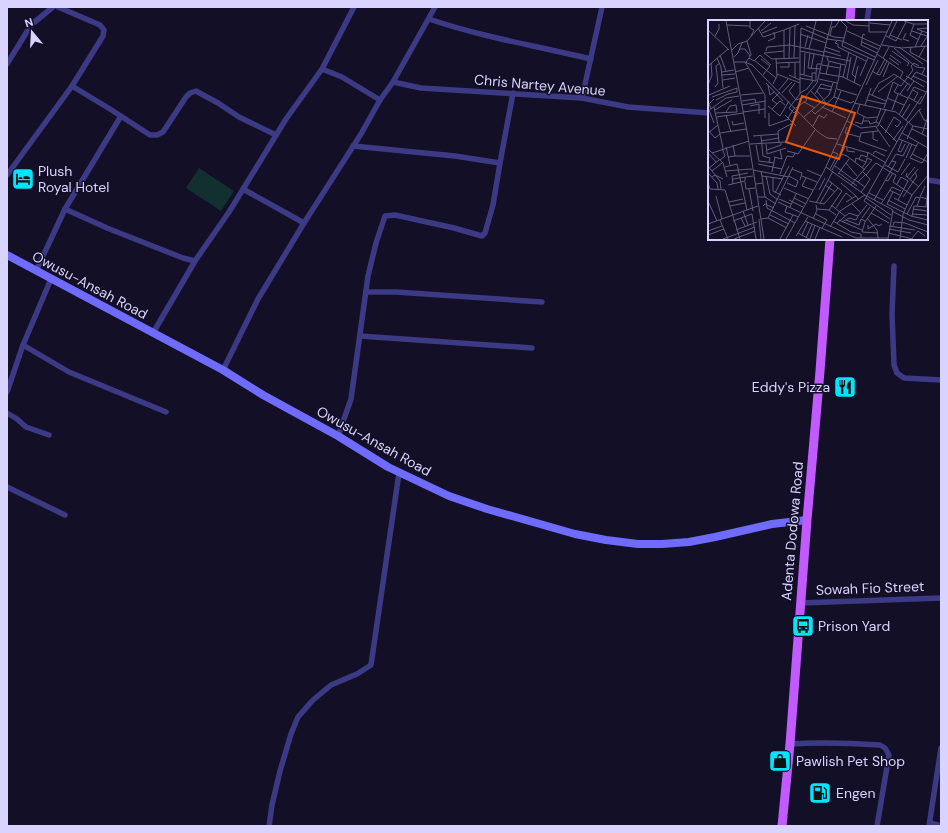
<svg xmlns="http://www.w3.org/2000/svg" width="948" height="833" viewBox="0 0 948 833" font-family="'DM Sans',sans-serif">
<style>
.green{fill:#12302f}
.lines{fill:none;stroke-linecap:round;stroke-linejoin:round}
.street{stroke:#3d3a85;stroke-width:5.5}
.secondary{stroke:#6f6bff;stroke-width:8}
.primary{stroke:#c25bff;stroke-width:9}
.labels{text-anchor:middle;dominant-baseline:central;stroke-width:3;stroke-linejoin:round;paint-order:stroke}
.street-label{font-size:14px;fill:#d9d4ff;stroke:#130f26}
.poi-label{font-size:14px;fill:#d9d4ff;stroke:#130f26;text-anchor:start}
.inset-road{fill:none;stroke:#625e7d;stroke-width:1}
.view{fill:#e8590c;fill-opacity:0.15;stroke:#e8590c;stroke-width:2}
.inset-edge{fill:none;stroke:#d9d4ff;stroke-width:2}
</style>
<rect width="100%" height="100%" fill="#130f26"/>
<!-- green -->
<polygon class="green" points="199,168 234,191 221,211 186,188"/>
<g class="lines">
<!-- street -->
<g class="street">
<path d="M 429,19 C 482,37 537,46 591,59"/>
<polyline points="867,21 869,7"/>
<polyline points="7,64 31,25 53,7"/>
<polyline points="322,69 342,77 380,100"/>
<polyline points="393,82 421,88 582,98 628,107 709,113"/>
<polyline points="72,86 110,109 150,135 157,135 163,132 186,97 190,93 196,91 218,103 239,117 276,135"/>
<polyline points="582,98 602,7"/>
<polyline points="353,146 455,156 500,163 513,93"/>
<polyline points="7,175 72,86 103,36 104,30 100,25 58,7"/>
<polyline points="927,180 941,182"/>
<polyline points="243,189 304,223 361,134 380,100 393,82 435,7"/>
<polyline points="65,209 107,228 183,258 195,261"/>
<polyline points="894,266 892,314 894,365 897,373 904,378 941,380"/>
<polyline points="36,271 65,209 121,116"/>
<polyline points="366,292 396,292 542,302"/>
<polyline points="153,333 195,261 229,212 286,119 322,69 354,7"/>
<polyline points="360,336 532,348"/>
<polyline points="23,345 69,372 166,412"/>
<polyline points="223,370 258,299 304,223"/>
<polyline points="7,392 23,345 51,279"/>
<polyline points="7,413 17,419 26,427 49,435"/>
<polyline points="338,436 351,399 368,276 376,243 385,216 395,215 454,228 482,236 485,233 493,205 500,163"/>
<polyline points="7,487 65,515"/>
<polyline points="800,603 941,598"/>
<path d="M 790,744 C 821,742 850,743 880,745 L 885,748 L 889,755 L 877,826"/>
<polyline points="930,823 941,826"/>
<polyline points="269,826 272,805 280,771 291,734 298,717 312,701 331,685 357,674 371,665 399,473"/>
<polyline points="929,826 941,748"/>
</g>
<!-- secondary -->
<polyline class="secondary" points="7,255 223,370 263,395 338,436 388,467 449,496 487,509 575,534 606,540 638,544 662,544 689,542 715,537 772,524 807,520"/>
<!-- primary -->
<g class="primary">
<polyline points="850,21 851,7"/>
<polyline points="782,826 790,744 807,520 820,371 830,239"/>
</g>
</g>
<!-- icons -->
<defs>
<g id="hotel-square" transform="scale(1.15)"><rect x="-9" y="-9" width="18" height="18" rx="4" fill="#00e5ff" stroke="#130f26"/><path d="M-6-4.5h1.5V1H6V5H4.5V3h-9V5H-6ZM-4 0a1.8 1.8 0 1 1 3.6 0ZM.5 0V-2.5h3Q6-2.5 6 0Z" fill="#111"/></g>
<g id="restaurant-square" transform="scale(1.15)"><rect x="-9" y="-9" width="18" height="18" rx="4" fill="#00e5ff" stroke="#130f26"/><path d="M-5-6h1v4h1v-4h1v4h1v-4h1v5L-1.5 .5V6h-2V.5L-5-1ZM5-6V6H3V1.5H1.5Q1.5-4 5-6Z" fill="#111"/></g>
<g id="bus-square" transform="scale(1.15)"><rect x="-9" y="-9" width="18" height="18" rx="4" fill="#00e5ff" stroke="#130f26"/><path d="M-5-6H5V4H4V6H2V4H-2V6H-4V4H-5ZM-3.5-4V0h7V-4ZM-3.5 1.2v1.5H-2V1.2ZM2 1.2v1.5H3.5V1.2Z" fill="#111"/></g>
<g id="shop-square" transform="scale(1.15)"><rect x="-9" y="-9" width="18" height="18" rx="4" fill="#00e5ff" stroke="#130f26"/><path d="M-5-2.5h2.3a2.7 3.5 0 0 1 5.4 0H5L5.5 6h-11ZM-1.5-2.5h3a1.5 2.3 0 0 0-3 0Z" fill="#111"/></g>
<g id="fuel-square" transform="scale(1.15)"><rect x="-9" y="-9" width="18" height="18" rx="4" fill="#00e5ff" stroke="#130f26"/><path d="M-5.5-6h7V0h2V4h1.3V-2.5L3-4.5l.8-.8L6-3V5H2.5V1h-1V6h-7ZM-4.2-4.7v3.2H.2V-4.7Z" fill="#111"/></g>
</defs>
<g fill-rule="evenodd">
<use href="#hotel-square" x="23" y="179"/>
<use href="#restaurant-square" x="845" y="387"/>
<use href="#bus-square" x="803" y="626"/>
<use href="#shop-square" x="780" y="761"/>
<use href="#fuel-square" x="820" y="793"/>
</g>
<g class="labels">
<!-- street labels -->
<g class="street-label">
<text transform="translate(540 85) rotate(5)">Chris Nartey Avenue</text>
<text transform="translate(90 285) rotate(28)">Owusu-Ansah Road</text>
<text transform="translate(374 441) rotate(29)">Owusu-Ansah Road</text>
<text transform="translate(792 531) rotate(-85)">Adenta Dodowa Road</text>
<text transform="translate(870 588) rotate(-2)">Sowah Fio Street</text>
</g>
<!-- poi labels -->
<g class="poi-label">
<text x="38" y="171">Plush<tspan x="38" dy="16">Royal Hotel</tspan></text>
<text x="830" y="387" text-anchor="end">Eddy's Pizza</text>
<text x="818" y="626">Prison Yard</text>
<text x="796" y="761">Pawlish Pet Shop</text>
<text x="836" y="793">Engen</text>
</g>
</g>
<!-- overview -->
<g transform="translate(708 20)">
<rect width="220" height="220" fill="#130f26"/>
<path class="inset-road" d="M 18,1 L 40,117 L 56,219M 42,1 L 42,8 L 46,10 L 43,16M 133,1 L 139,7 L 134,26 L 166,40M 138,1 L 145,5 L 161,6M 161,1 L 161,12 L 179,12M 196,1 L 205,4 L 220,4M 162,3 L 182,5M 206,4 L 202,15 L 211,20M 19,5 L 42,6M 98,6 L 126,17 L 136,18M 50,8 L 55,17 L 76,10M 0,10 L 21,30M 53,11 L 63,3M 139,11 L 172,26M 204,11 L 219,16M 214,11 L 209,9 L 220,8M 54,13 L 69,7M 198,13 L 195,19 L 201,21M 92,14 L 118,23M 122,15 L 124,7 L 127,7 L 131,1M 157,15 L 155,14 L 153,25 L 169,33M 182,15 L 194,20M 7,16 L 11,9 L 11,4M 178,16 L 188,21 L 198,2M 181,17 L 189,1M 39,21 L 57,1M 60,21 L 67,18 L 66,12M 129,21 L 127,23 L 130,24 L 130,27 L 158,41M 154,22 L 170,29M 174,25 L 193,28 L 220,26M 213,26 L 220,15M 97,27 L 100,15M 117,27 L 132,32M 191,27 L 215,44M 203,27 L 202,32 L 220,42M 207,27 L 214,11 L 220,13M 186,28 L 208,47 L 217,48 L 214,54M 32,29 L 37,29 L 42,36M 101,29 L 108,1M 24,30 L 30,24 L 39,21 L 43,35 L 38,42M 58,31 L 59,27 L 82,25 L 116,32M 92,31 L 93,8 L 119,19 L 124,1M 116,31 L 133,36M 184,31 L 201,43 L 199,46M 56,33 L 64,39 L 91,38M 56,33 L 76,31M 102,33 L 100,48 L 113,49M 169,34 L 195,52 L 192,58 L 203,66M 12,35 L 18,51M 182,35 L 193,43M 26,37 L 30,33 L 34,23M 119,37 L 120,41 L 137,45M 211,37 L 217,26M 9,38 L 13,47 L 15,68M 41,38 L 46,41 L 52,35 L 63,45M 76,38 L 76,10 L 91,4M 81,38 L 82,8M 86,38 L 87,6M 175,38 L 181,27M 181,38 L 191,45M 53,39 L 62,46 L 55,55M 46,40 L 68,58M 26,42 L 37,42 L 44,45 L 110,112 L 119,118 L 129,119M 37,42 L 57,75 L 57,98M 68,43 L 92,42M 114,45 L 132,48M 0,46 L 20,29M 72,47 L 81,47 L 81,43M 103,49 L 106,34M 164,51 L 169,54 L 177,39M 14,52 L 26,50M 27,52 L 41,48M 108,53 L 109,44 L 113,44M 112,53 L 135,57 L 153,66M 69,54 L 92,63M 92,54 L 104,57M 118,54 L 121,42M 169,54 L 172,55 L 179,41M 14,55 L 27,54M 81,55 L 92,60M 96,55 L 97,33M 131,56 L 133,44M 152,56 L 160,38M 198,56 L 216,67M 205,56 L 220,63M 135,57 L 141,32M 175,57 L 181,43M 87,58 L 87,43M 92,58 L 108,61M 148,58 L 144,54 L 149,36M 111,59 L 129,63M 139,59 L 143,37M 203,59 L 208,52 L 220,57M 15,60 L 27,58M 104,60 L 104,53 L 108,53 L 108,61M 58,63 L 75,81M 87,63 L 81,71 L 88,80M 146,63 L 150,46M 65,64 L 69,56 L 68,38M 0,65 L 4,55 L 3,43M 60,65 L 62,75 L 66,72M 158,65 L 170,40M 190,65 L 186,72 L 200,78M 7,67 L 10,63 L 8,46 L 12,43M 111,68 L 124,70M 129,69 L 149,75M 71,70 L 80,59M 205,70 L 210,73 L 206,80M 103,71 L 113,82M 109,71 L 118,83M 199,71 L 206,61M 170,72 L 190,56M 74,73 L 84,62M 92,73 L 99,69 L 105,61M 107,74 L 113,64 L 124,67M 161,74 L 178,81M 192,74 L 200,63M 1,75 L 22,66M 33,75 L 55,73M 164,75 L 171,63 L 182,57 L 186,54 L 192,58M 4,77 L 29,68M 126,77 L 143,83 L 146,81M 200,77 L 212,84 L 220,69M 179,78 L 196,85M 8,80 L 20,74 L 29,72 L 29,68M 88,80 L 97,77 L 109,63 L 119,19 L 134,21 L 167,37M 159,80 L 177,84M 34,81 L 47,79 L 48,83M 96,82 L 107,88M 146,83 L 188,92 L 205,106 L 199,119M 69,84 L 64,80 L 72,72M 152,84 L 149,93 L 159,98 L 169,97M 34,85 L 58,81M 157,85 L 163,68M 42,86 L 51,84 L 51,94M 60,86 L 72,96 L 81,81M 6,87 L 15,128M 114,87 L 138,98M 88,88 L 99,80 L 97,77M 176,88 L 185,62 L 193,66 L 205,50 L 203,46 L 206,43 L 211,46M 3,89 L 1,84 L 6,79M 64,89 L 72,81 L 77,85M 213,89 L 211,90 L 216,100 L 220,101M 1,90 L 6,103M 7,90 L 24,80M 89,90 L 86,93 L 81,88 L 92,74 L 92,31 L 142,41M 184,90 L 190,74M 0,91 L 18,78 L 31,76M 104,91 L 107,94 L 126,77 L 131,57M 35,92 L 57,89M 124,92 L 133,71M 8,93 L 29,92 L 28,85 L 22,86 L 18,92M 61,93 L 61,106 L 81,99M 18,95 L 23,112M 77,95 L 88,106M 191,95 L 206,67 L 218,72M 9,97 L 35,93M 96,97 L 121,75 L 125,63M 194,97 L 202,84M 80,98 L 87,87M 198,100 L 214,76M 24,101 L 25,105 L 36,103M 139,101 L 153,108 L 170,106 L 178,89M 155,101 L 161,101 L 162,104 L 168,102M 84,102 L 91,92M 147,102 L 154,104 L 156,97M 201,102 L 211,90M 172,104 L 168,102 L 173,88M 172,105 L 189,122M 105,106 L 111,95 L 116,98 L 119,94M 205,106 L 220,109M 139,107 L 137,113 L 152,117 L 153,113 L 170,111M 168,107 L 182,127M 204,109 L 220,117M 0,110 L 7,118 L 12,114M 165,112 L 165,119 L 170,121M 0,113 L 10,105M 12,113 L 38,109M 177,113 L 186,97 L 193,102 L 189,107 L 187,105M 194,113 L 220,128M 214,114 L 220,96M 45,116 L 70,114M 53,116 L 55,136 L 62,138 L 61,142M 152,117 L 151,121 L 179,131M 191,119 L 208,126M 185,120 L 195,106M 53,121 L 71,118M 194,121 L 190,131 L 193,132 L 197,124M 71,123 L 70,111 L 83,104M 210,123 L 202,138 L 214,143 L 220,133M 42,124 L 78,122M 58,124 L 59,134 L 78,128M 129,124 L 161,133 L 178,143M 48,125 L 51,141 L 66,143M 18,127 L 22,145M 139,127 L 139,131 L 147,132M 0,129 L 15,143 L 19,157M 59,130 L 73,125 L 73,123M 0,133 L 8,142M 4,133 L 41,121M 87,133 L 90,134 L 107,110M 133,134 L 139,136 L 157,150M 165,134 L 167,131 L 177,136M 204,134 L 220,142M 27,136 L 42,136M 20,137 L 27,136 L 25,125M 66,137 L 74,139 L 72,130M 198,138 L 204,124M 151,139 L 153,135 L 159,137 L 160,132M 12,140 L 17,136 L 14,128M 147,142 L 148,138 L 158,142 L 154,148M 138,143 L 149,156M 50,144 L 74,149M 177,145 L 190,152 L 197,139M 0,146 L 12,161 L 13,169M 127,146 L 146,160M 17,147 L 29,144 L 39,190M 118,147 L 157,175 L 185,190M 180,147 L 188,134 L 195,136 L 201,124M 1,148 L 11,140M 84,149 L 94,153 L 92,160M 122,149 L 130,134 L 125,132M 30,150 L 44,149M 45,150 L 81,157M 99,150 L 113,156M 124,150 L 137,127M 4,151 L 14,143M 18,151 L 30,150M 64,152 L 67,137M 155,152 L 162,159 L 157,167M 182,152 L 188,155 L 185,162 L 204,175M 0,153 L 9,163 L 10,169M 131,153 L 149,166M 199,153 L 198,156 L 211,167M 72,154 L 79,136 L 85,137 L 87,133 L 79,131M 130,154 L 141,139M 158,155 L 168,143 L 182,152M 193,155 L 202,143M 54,156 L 75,159M 58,156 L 62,174 L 70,180M 94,156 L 109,162M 4,157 L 7,155 L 15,159M 65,157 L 65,171 L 73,175M 199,157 L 207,147M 98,158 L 94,166 L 105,170M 25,159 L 45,156M 146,159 L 150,162 L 157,155M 202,159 L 210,149M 120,160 L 134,171 L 121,190 L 128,195M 177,160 L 180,161 L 185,153M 37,162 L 38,169 L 47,168M 150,162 L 157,167 L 153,172M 0,163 L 2,169 L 17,170 L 32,219M 55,163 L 57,177M 79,163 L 88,167 L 90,161 L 81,156M 133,163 L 148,176M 25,164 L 24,156 L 40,153M 48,164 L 55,163 L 53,151M 189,164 L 193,157 L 200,161 L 190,180M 20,165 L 37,161 L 37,157M 117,165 L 127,172M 143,165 L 164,140 L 159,138 L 158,142M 217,166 L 212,177 L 220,179M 76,168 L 101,179M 41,169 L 45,191M 111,170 L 117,158M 181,170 L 192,175M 185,172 L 179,184 L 203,196 L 220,200M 67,173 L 81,146M 161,173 L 175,180M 8,176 L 14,199M 50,177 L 57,177 L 68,184M 195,177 L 209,156 L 207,153M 86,178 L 98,184M 158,178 L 183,195M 186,178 L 199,185M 71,179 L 83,184M 58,180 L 59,188 L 87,203M 81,180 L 95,187M 166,180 L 188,142 L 184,141M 180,180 L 197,189M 0,181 L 9,201M 101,181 L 116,184 L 130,168M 21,182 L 35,179M 70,182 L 148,218 L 180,218M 138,182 L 148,176 L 151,180M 108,183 L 125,151M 112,183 L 124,163M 144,184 L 153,193M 173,184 L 184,167 L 193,171M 123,185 L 137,196M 22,186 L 37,183M 55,186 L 57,184 L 66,188M 79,186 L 77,192 L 91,197M 168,186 L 157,202 L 154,212 L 170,213M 82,187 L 88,174M 218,187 L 220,168M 128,188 L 138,173 L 144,178M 109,189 L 121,190M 205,189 L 219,191M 35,191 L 40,205M 184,191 L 201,200 L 220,205M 163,193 L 181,203M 108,194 L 119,200 L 114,208M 199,194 L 208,177 L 212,178 L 209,186M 204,194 L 220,195M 62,195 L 81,204M 204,196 L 206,186 L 220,187M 33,198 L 44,194 L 48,219M 60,198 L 79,208M 154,198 L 162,187M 159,198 L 169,210 L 170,218M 51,199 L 53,219M 53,199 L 60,198 L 85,147M 105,199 L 109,190 L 108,185M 182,199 L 156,181 L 200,102M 12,200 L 20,219M 131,200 L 154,210M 138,200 L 151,205 L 153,199 L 157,201M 25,201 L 33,198 L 37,206M 97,201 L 134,217M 125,201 L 143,212 L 153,214 L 153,218M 134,202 L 141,198 L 148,200 L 150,196M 129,203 L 141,193 L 150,196 L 159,185M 0,204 L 50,186M 160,205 L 160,209 L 168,204 L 171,206 L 174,204M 181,206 L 207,210M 185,206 L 186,202 L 197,203 L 220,212M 122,207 L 132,191 L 157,175M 181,209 L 203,213M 28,210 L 49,202M 0,211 L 14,206M 90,213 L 101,219M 180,213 L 205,219M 0,215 L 16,209M 94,215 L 100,202M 88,216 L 100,197M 98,218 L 104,204M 204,218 L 210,211 L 217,216M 15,219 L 47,207M 26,219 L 47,211M 72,219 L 85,195M 78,219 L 116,151 L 184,1M 102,219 L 107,205M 107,219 L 112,207M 180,219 L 185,190M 192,219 L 195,194 L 204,175 L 220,155"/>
<path class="view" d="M 94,76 L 147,93 L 131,139 L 78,122 Z"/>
<rect width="220" height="220" class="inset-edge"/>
</g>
<!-- border -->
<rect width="948" height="833" fill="none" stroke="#d9d4ff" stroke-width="16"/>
<!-- north arrow -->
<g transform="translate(32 32) rotate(342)" stroke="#130f26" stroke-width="3" paint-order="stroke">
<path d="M0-3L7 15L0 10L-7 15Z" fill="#d9d4ff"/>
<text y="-6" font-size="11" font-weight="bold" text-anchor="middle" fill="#d9d4ff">N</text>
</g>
</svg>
